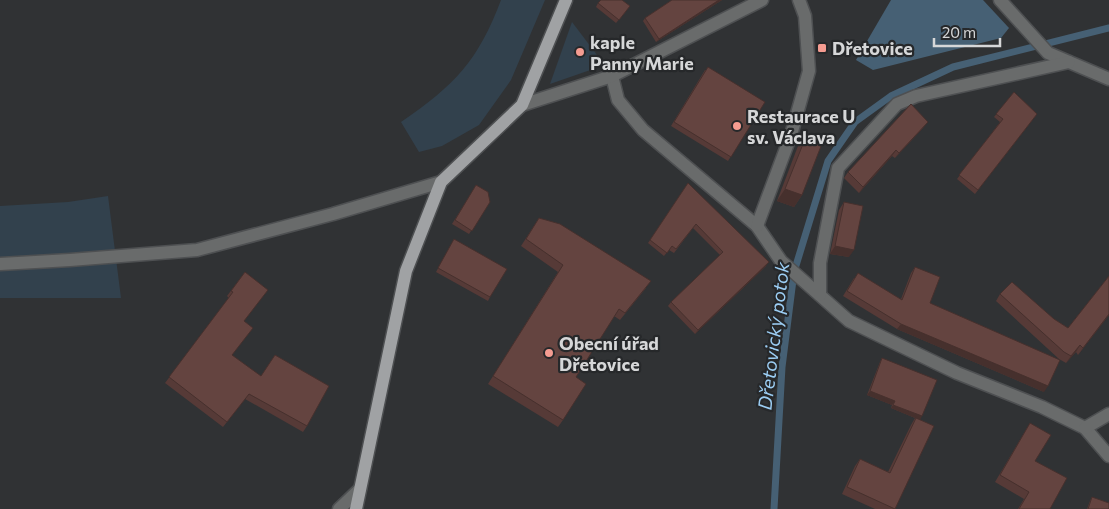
<svg xmlns="http://www.w3.org/2000/svg" width="1109" height="509" viewBox="0 0 1109 509" font-family="Commissioner,sans-serif">
<style>
.green{fill:#32414d}
.water{fill:#466074}
.lines{fill:none;stroke-linecap:round;stroke-linejoin:round}
.stream{stroke:#466074;stroke-width:7}
.minor-casing{stroke:#4e5052;stroke-width:15}
.major-casing{stroke:#4e5052;stroke-width:15}
.minor{stroke:#696b6b;stroke-width:12}
.major{stroke:#a0a2a4;stroke-width:12}
.wall{fill:#563a37}
.shaded-wall{fill:#46302d}
.building{fill:#644440;stroke:#46302d}
.poi-dot{fill:#f59c91;stroke:#26282a;stroke-width:2}
.labels{text-anchor:middle;dominant-baseline:central;stroke-width:4.5;stroke-linejoin:round;paint-order:stroke}
.poi-label{font-size:18px;font-weight:bold;fill:#d6d7d8;stroke:#26282a;text-anchor:start}
.water-label{font-size:19px;font-style:italic;fill:#9ccef4;stroke:#26282a}
</style>
<rect width="100%" height="100%" fill="#303234"/>
<!-- green -->
<g class="green">
<path d="M 501,0 L 545,0 L 511,80 L 479,125 L 442,146 L 419,152 L 401,122 C 455,85 478,61 501,0 Z"/>
<polygon points="572,22 597,55 599,67 550,84"/>
<polygon points="108,196 121,298 0,298 0,206 68,202"/>
</g>
<!-- water -->
<polygon class="water" points="891,0 983,0 1009,28 1001,38 873,70 856,60"/>
<g class="lines">
<!-- stream -->
<polyline class="stream" points="774,509 782,367 794,272 828,161 855,122 891,96 953,67 1109,28"/>
<!-- minor casing -->
<g class="minor-casing">
<g id="minor">
<polyline points="1000,0 1048,53 1109,79"/>
<polyline points="612,76 618,100 643,130 757,226 781,261 849,321 957,373 1042,407 1085,428 1109,456"/>
<polyline points="522,105 612,76 762,0"/>
<polyline points="757,226 791,135 809,71 805,16 799,0"/>
<polyline points="0,264 70,260 197,250 333,214 441,182"/>
<polyline points="820,295 820,263 838,168 897,104 916,96 1069,62"/>
<polyline points="1085,428 1109,414"/>
<polyline points="339,509 360,489"/>
</g>
</g>
<!-- major casing -->
<g class="major-casing">
<polyline id="major" points="356,509 406,271 441,182 522,105 566,0"/>
</g>
<!-- minor -->
<use href="#minor" class="minor"/>
<!-- major -->
<use href="#major" class="major"/>
</g>
<!-- wall -->
<g class="wall">
<polygon points="672,0 722,0 656,42 643,21 645,18"/>
<polygon points="598,3 627,10 616,23 596,7"/>
<polygon points="705,70 765,102 728,161 671,126"/>
<polygon points="1014,92 1037,114 975,194 957,179 1000,122 994,117"/>
<polygon points="924,127 895,158 892,156 859,193 844,178 848,172"/>
<polygon points="807,134 802,195 794,207 777,201 798,146"/>
<polygon points="688,183 766,266 695,334 668,306 671,302 720,255 693,228 674,253 669,250 664,256 648,243"/>
<polygon points="474,189 490,202 469,234 452,224"/>
<polygon points="844,202 849,257 830,254 839,210"/>
<polygon points="539,218 646,288 620,320 614,316 576,377 563,420 558,427 488,384 558,272 521,246"/>
<polygon points="454,239 490,297 488,301 436,272"/>
<polygon points="915,267 930,303 1044,392 897,329 843,296 854,278 901,299 911,273"/>
<polygon points="245,272 244,321 232,355 307,426 303,432 245,399 223,427 165,383 229,298 227,296"/>
<polygon points="1109,276 1109,315 1078,355 1076,352 1066,363 1059,359 996,301 1000,294 1054,319 1068,328"/>
<polygon points="882,358 920,420 895,509 875,509 842,494 855,466 860,459 888,472 911,425 915,418 891,408 892,405 867,395 880,362"/>
<polygon points="1030,423 1035,461 1050,509 1018,509 1024,499 995,482"/>
<polygon points="1092,497 1109,509 1087,509 1090,501"/>
</g>
<!-- shaded-wall -->
<g class="shaded-wall">
<polygon points="719,0 722,0 656,42 659,39"/>
<polygon points="928,122 924,127 895,158 899,153"/>
<polygon points="896,150 892,156 859,193 863,187"/>
<polygon points="785,189 802,195 794,207 777,201"/>
<polygon points="835,246 854,250 849,257 830,254"/>
<polygon points="769,262 766,266 695,334 698,330"/>
<polygon points="1109,314 1109,315 1078,355 1083,348"/>
<polygon points="901,324 1048,386 1044,392 897,329"/>
<polygon points="1080,345 1076,352 1066,363 1071,356"/>
<polygon points="870,391 895,401 892,405 867,395"/>
<polygon points="893,405 922,416 920,420 891,408"/>
</g>
<!-- building -->
<g class="building">
<polygon points="601,0 622,0 630,6 619,20 598,3"/>
<polygon points="672,0 719,0 659,39 645,18"/>
<polygon points="708,67 765,102 731,157 674,122"/>
<polygon points="1014,92 1037,114 978,190 959,175 1003,119 996,114"/>
<polygon points="911,104 928,122 899,153 896,150 863,187 848,172"/>
<polygon points="807,134 823,141 802,195 785,189"/>
<polygon points="688,183 769,262 698,330 671,302 723,252 696,224 676,249 672,246 667,253 650,240"/>
<polygon points="476,185 488,192 490,202 472,231 455,220"/>
<polygon points="844,202 863,206 854,250 835,246"/>
<polygon points="539,218 560,224 651,281 625,313 619,309 576,377 586,384 563,420 493,376 563,265 526,239"/>
<polygon points="454,239 507,269 490,297 438,268"/>
<polygon points="915,267 940,277 930,303 1060,360 1048,386 901,324 847,291 858,273 902,300"/>
<polygon points="245,272 268,290 244,321 253,328 232,355 261,376 275,355 329,386 307,426 249,394 227,422 169,377 233,292 231,291"/>
<polygon points="1109,276 1109,314 1083,348 1080,345 1071,356 1064,352 1000,294 1012,282 1054,319 1068,328"/>
<polygon points="882,358 937,380 922,416 893,405 895,401 870,391"/>
<polygon points="916,418 934,426 895,509 847,487 860,459 890,473"/>
<polygon points="1030,423 1051,435 1035,461 1067,478 1050,509 1019,509 1029,492 1000,475"/>
<polygon points="1092,497 1109,503 1109,509 1088,509"/>
</g>
<!-- markers -->
<g class="poi-dot">
<rect x="817" y="43" width="10" height="10" rx="2.5"/>
<circle cx="580" cy="52" r="5"/>
<circle cx="737" cy="126" r="5"/>
<circle cx="549" cy="353" r="5"/>
</g>
<g class="labels">
<!-- poi labels -->
<g class="poi-label">
<text x="590" y="42">kaple<tspan x="590" dy="21">Panny Marie</tspan></text>
<text x="832" y="48">Dřetovice</text>
<text x="747" y="116">Restaurace U<tspan x="747" dy="21">sv. Václava</tspan></text>
<text x="559" y="343">Obecní úřad<tspan x="559" dy="21">Dřetovice</tspan></text>
</g>
<!-- water labels -->
<g class="water-label">
<text transform="translate(773 336) rotate(-83)">Dřetovický potok</text>
</g>
</g>
<!-- scale -->
<path d="M934 38v8h66v-8" fill="none" stroke="#d6d7d8" stroke-width="2.5"/>
<text x="942" y="38" font-size="15" fill="#d6d7d8" stroke="#26282a" stroke-width="4" paint-order="stroke">20 m</text>
</svg>
